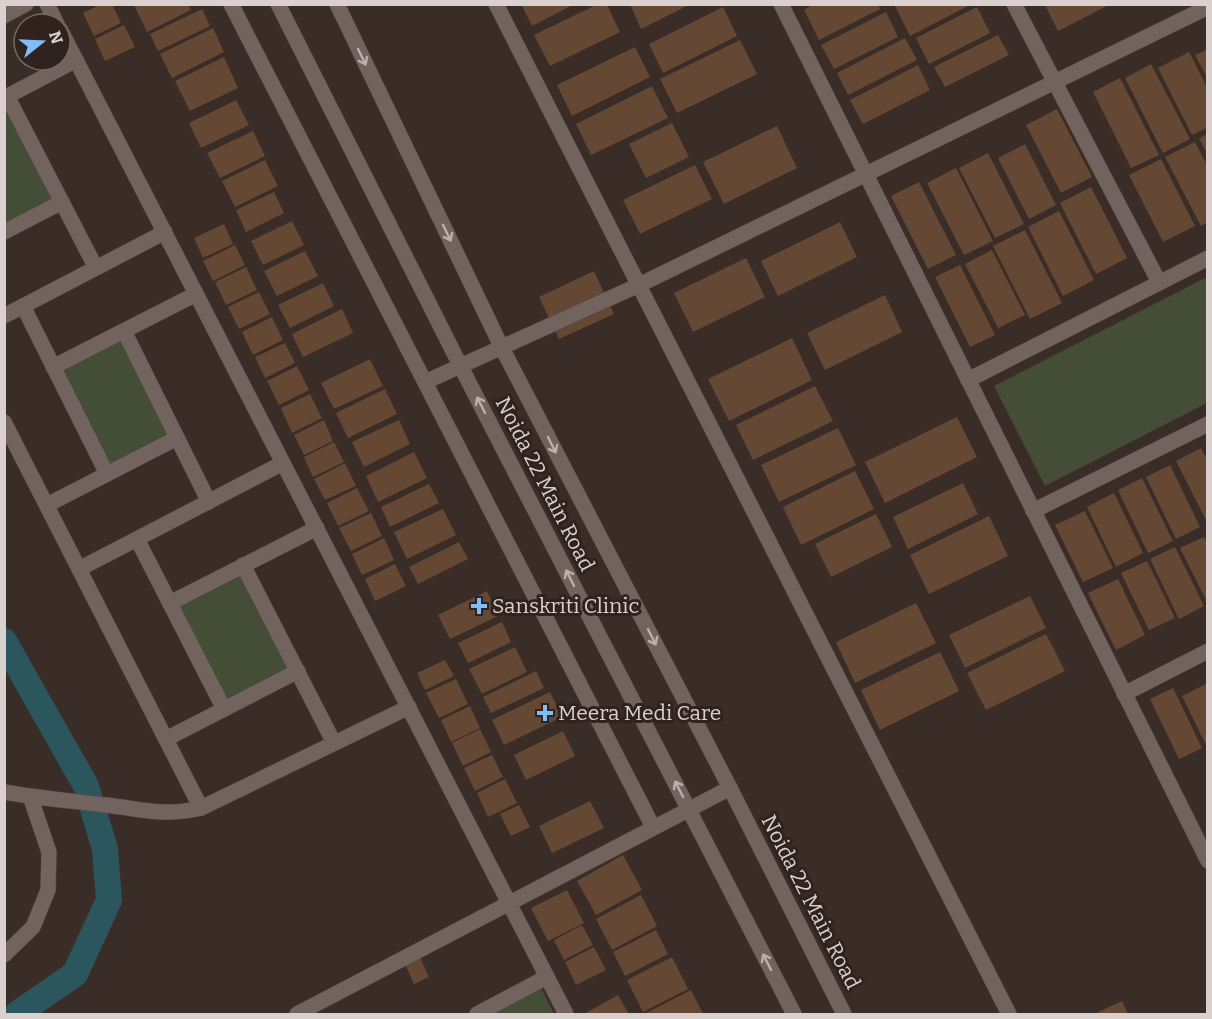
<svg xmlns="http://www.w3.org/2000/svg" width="1212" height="1019" viewBox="0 0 1212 1019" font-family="Bitter,serif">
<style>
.green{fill:#444d36}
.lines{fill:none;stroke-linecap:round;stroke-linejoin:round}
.canal{stroke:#2b565e;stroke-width:26}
.building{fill:#644834}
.street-casing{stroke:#554a45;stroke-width:16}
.secondary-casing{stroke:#554a45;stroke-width:16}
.street{stroke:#73635e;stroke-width:15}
.secondary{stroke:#73635e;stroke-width:15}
.oneway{stroke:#bbb0ac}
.poi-dot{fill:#7fbdfa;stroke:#30231e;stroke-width:2}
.labels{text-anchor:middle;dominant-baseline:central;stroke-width:6;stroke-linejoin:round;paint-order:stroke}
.street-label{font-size:21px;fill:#dad1ce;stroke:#30231e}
.poi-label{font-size:21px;fill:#dad1ce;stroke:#30231e;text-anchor:start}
</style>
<rect width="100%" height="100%" fill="#3a2d28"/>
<!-- green -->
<g class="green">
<polygon points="4,104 55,199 5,225"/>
<polygon points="1207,277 1207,403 1045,486 994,386"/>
<polygon points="123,337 173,436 109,468 59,369"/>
<polygon points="242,572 291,669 226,702 177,605"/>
<polygon points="541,988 554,1014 492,1014"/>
</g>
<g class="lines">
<!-- canal -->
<polyline class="canal" points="4,641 86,786 105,849 109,900 75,974 17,1014"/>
</g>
<!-- building -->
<g class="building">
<polygon points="101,4 112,4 121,23 94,36 83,13"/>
<polygon points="136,4 188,4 191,10 147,32 134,5"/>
<polygon points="521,4 575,4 532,26"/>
<polygon points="630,4 691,4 641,29"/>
<polygon points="814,4 878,4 880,9 819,40 804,10"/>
<polygon points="894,4 972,4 910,36"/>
<polygon points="1046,4 1111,4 1058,31 1045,5"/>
<polygon points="596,5 607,5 620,32 550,66 534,35"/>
<polygon points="723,7 737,36 663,73 649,44"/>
<polygon points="977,7 990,33 929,64 916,38"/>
<polygon points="202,9 210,26 158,51 150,34"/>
<polygon points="886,12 898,37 834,69 821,45"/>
<polygon points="124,25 135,47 105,61 95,39"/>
<polygon points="213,28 224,52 172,78 160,54"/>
<polygon points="998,35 1009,55 945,87 934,67"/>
<polygon points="905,38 917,60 848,95 837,73"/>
<polygon points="740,40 757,74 677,113 660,79"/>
<polygon points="635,47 650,77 572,116 557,85"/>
<polygon points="1208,49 1208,79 1195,55"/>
<polygon points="1189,52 1208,89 1208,127 1192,135 1158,68"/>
<polygon points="224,57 238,88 190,111 175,81"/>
<polygon points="1151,64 1190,139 1163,153 1125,78"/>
<polygon points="918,65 930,90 863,124 850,100"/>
<polygon points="1120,78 1159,155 1131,168 1093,92"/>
<polygon points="652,86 668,118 591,155 576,124"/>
<polygon points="236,100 249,125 201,148 189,123"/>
<polygon points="1057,109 1092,177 1061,193 1026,125"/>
<polygon points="672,123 689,157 646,178 629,144"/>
<polygon points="777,126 797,168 724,204 703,162"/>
<polygon points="253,131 265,156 220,178 207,153"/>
<polygon points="1208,134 1208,156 1199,138"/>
<polygon points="1195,142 1208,167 1208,222 1201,226 1165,157"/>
<polygon points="1025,144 1056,205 1029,219 998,158"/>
<polygon points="988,153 1024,224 995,238 959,168"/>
<polygon points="1161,159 1195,226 1163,242 1129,175"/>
<polygon points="265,160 278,186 235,207 222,181"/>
<polygon points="695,165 712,199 640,234 623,200"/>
<polygon points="956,168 993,241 964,255 927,183"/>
<polygon points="919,182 956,255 928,269 891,196"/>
<polygon points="1091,187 1127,258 1096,274 1060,203"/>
<polygon points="274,192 284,213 246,232 236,210"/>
<polygon points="1059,211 1094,280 1063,296 1028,227"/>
<polygon points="292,221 304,245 263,265 251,241"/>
<polygon points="840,222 857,257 778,296 761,261"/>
<polygon points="224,224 233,244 203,258 194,238"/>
<polygon points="1025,230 1062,303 1030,319 993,246"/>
<polygon points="235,245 245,265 213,281 203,261"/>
<polygon points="992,250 1025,315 998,328 965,264"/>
<polygon points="305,251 318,276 277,296 264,271"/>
<polygon points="746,258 765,297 693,332 674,293"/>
<polygon points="960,265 995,335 970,347 935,277"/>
<polygon points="246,267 257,290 226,305 215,282"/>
<polygon points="594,271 614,314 559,339 539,297"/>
<polygon points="323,283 334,306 290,328 278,305"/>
<polygon points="259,292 270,314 239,329 228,307"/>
<polygon points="885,295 902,332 825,370 807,333"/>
<polygon points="342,309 353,333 303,357 292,334"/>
<polygon points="272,317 283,340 253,355 242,332"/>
<polygon points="792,338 812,380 729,421 708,379"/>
<polygon points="285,343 295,363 265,378 255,357"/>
<polygon points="370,359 383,386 334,409 321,383"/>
<polygon points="297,366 309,390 279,405 267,381"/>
<polygon points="815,386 833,421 753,460 736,425"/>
<polygon points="385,389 397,414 348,438 336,413"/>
<polygon points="310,394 322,418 292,433 281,408"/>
<polygon points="957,417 977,457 885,503 865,462"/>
<polygon points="324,420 333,441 304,455 294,435"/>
<polygon points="399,420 410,444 364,467 352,442"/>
<polygon points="838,428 856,465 779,502 761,465"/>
<polygon points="334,442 344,462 313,477 304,457"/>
<polygon points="1201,448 1208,461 1208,524 1176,461"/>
<polygon points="414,452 427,478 378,502 366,476"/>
<polygon points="345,463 356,486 325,500 314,479"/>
<polygon points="1170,465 1200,527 1176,539 1146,477"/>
<polygon points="855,471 874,509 801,545 783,507"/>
<polygon points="1142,478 1173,541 1148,553 1118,490"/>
<polygon points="963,483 978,514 908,549 893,517"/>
<polygon points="429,484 439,503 390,527 381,507"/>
<polygon points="357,488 369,511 338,526 327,503"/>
<polygon points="1114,493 1143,553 1116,567 1087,507"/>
<polygon points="443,509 456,535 407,559 394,532"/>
<polygon points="1085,511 1113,568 1083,582 1055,525"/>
<polygon points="371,513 382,536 351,551 339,528"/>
<polygon points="876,514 892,547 831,577 815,544"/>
<polygon points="989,516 1008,556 929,594 910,555"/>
<polygon points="1204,537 1208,544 1208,604 1180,548"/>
<polygon points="384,538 394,560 362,575 352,554"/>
<polygon points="459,542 468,559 418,584 409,567"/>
<polygon points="1175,547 1204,606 1179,619 1150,559"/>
<polygon points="1147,561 1175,618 1149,630 1121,573"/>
<polygon points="395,564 406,586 375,601 365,579"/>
<polygon points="1118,579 1145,635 1116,650 1088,593"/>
<polygon points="487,591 498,616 450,639 438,615"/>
<polygon points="1030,596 1046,628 965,668 949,635"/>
<polygon points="916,603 936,643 855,683 836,642"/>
<polygon points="502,622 511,642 468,663 458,643"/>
<polygon points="1046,634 1065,671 986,710 967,673"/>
<polygon points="515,647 527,672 482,694 469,669"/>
<polygon points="940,652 959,691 880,730 861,690"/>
<polygon points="445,660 454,676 425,690 417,673"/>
<polygon points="536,671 544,688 491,713 483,697"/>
<polygon points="456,679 468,704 439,718 426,693"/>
<polygon points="1208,683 1208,749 1182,696"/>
<polygon points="1173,688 1202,748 1179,759 1150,699"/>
<polygon points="550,692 562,717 504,745 492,720"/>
<polygon points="470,706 480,728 451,742 441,720"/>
<polygon points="480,729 491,752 463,766 452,743"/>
<polygon points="563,731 575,756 526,780 514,755"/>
<polygon points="492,755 503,777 475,791 464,768"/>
<polygon points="505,779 517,803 488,817 477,793"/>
<polygon points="590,801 604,828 552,853 539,826"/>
<polygon points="519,805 530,827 511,836 500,814"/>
<polygon points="623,855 642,890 596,915 577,881"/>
<polygon points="567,890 584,923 548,941 531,908"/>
<polygon points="641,895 657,926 612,950 596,919"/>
<polygon points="582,925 593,945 564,960 554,940"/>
<polygon points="656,930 668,954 625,976 613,952"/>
<polygon points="594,947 606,970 576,985 565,962"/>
<polygon points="419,955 429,977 414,984 404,962"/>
<polygon points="672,957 688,989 643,1012 627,980"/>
<polygon points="691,990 703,1014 647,1014 646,1013"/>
<polygon points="618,995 629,1014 584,1014"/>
<polygon points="1122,1001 1128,1014 1094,1014"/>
</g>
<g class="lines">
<!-- street casing -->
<g class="street-casing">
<g id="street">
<polyline points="47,4 57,24"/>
<polyline points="231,4 653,827"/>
<polyline points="496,4 1009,1014"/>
<polyline points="781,4 1208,861"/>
<polyline points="1014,4 1159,282"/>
<polyline points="4,16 26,4"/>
<polyline points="60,29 566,1014"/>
<polyline points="7,96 96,268"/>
<polyline points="4,98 76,60"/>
<polyline points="4,232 62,202"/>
<polyline points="23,306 107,474"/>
<polyline points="4,316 165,232"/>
<polyline points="124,331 209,502"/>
<polyline points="53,367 196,294"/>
<polyline points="968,380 1208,258"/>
<polyline points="425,382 639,285 1208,7"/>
<polyline points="4,422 201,808"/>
<polyline points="47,505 177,438"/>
<polyline points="1033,511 1208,424"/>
<polyline points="137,539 224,709"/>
<polyline points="243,565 334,743"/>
<polyline points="79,569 283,463"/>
<polyline points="170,603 317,528"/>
<polyline points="1124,694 1208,651"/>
<polyline points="166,739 298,671"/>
<path d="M 4,792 C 38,798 72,801 105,805 C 143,809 162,817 201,808 L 409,707"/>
<polyline points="4,955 33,927 48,890 49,852 30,796"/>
<polyline points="297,1014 730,788"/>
<polyline points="477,1014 547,977"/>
</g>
</g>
<!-- secondary casing -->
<g class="secondary-casing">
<g id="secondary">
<polyline points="278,4 460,365 794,1014"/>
<polyline points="337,4 501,346 730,788 844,1014"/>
</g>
</g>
<!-- street -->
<use href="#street" class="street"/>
<!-- secondary -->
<use href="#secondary" class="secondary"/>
</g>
<!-- one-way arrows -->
<defs><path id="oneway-shaft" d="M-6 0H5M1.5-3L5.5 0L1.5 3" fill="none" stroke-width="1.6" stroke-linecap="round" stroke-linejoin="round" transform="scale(1.5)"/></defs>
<g class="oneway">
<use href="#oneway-shaft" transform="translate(362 57) rotate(64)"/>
<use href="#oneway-shaft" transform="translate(447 233) rotate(64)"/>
<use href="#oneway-shaft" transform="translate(481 405) rotate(-117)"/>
<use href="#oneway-shaft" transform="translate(552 445) rotate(63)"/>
<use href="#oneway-shaft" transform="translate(570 578) rotate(-117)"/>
<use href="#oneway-shaft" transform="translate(652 637) rotate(63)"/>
<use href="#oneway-shaft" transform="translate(679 789) rotate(-117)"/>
<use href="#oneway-shaft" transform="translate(767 962) rotate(-117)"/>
</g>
<!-- markers -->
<g class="poi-dot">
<path d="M476 597h6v6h6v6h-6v6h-6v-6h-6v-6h6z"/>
<path d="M542 704h6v6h6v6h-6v6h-6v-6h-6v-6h6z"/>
</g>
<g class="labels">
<!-- street labels -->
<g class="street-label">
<text transform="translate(545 484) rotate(63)">Noida 22 Main Road</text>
<text transform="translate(811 902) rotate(63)">Noida 22 Main Road</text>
</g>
<!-- poi labels -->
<g class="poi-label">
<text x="492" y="606">Sanskriti Clinic</text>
<text x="558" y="713">Meera Medi Care</text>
</g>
</g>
<!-- border -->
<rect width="1212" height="1019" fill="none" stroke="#dad1ce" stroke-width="12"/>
<!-- north arrow -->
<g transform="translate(42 42) rotate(72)"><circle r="28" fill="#30231e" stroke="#746964" stroke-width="1.5"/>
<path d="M0-4.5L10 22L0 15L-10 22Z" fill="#7fbdfa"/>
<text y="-9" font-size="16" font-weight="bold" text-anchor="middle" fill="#dad1ce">N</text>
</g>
</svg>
